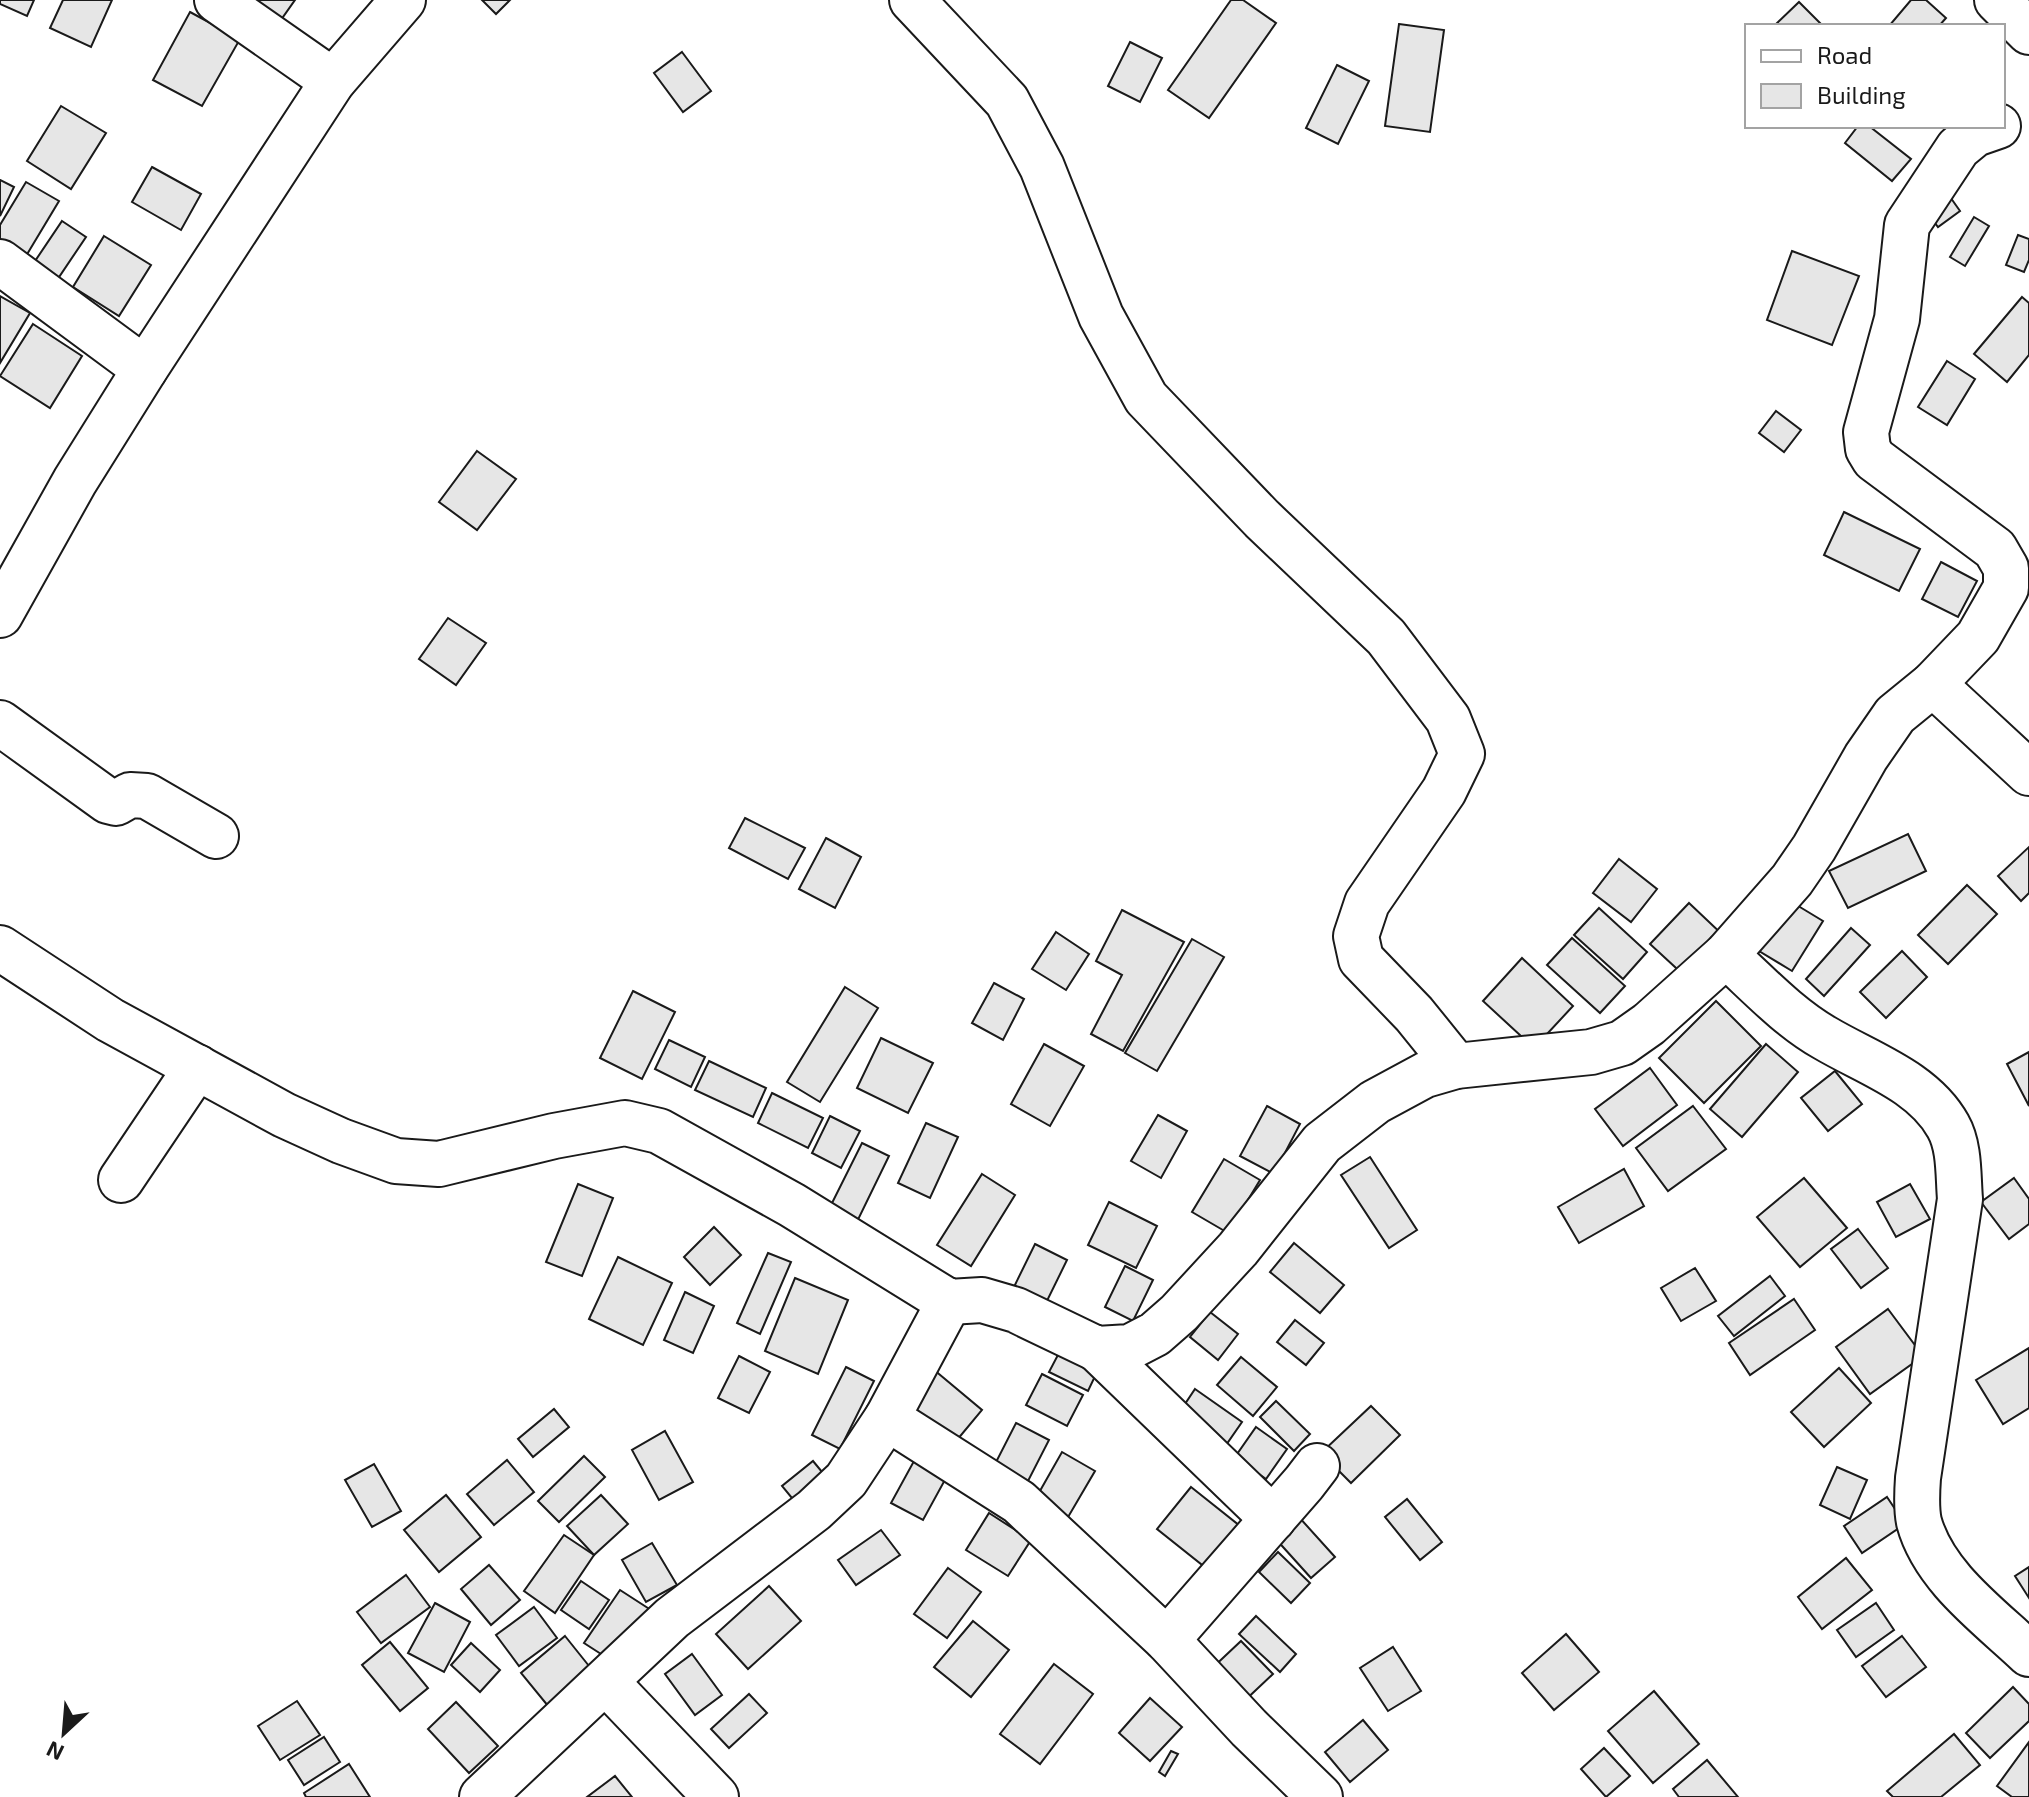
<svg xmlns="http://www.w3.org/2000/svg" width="2029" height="1797" viewBox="0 0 2029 1797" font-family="'Exo 2',sans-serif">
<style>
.building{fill:#e6e6e6;stroke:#1a1a1a;stroke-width:2}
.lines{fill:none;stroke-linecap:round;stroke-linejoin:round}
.minor-casing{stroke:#1a1a1a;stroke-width:48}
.minor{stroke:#fff;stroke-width:44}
</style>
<rect width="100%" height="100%" fill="#fff"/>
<!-- building -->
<g class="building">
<polygon points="0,0 34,0 27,16 0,4"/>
<polygon points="63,0 112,0 91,47 50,28"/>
<polygon points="244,0 295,0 278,24"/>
<polygon points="482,0 510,0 496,14"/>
<polygon points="1231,0 1243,0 1276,23 1209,118 1168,90"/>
<polygon points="1911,0 1926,0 1946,18 1939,26 1889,26"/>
<polygon points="1799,2 1823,26 1774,26"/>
<polygon points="190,12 240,39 202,106 153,80"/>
<polygon points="1399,24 1444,30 1430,132 1385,126"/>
<polygon points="1130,42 1162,58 1140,102 1108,86"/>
<polygon points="682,52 711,91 683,112 654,73"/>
<polygon points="1337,65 1369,81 1338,144 1306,128"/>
<polygon points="61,106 106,133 71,189 27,161"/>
<polygon points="1858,126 1869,126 1911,159 1892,181 1845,143"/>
<polygon points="152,167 201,194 181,230 132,202"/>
<polygon points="0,180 14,187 0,216"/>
<polygon points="26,182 59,201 26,256 0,240 0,225"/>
<polygon points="1948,194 1960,211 1938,227 1926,211"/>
<polygon points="1974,217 1989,226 1965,266 1950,257"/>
<polygon points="62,221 86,237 53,286 29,270"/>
<polygon points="2018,235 2029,239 2029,260 2024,272 2006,265"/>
<polygon points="104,236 151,265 119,316 73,287"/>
<polygon points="1792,251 1859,276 1832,345 1767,320"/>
<polygon points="0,296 30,313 0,363"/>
<polygon points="2022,297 2029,303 2029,355 2007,382 1974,354"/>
<polygon points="33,324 82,356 50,408 0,376"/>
<polygon points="1947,361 1975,379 1947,425 1918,407"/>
<polygon points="1776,411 1801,430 1784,452 1759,433"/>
<polygon points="477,451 516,479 477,530 439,502"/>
<polygon points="1844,512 1920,549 1899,591 1824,555"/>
<polygon points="1941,562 1977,581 1958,617 1922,599"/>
<polygon points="448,618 486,643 456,685 419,659"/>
<polygon points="745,818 805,848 788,879 729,848"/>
<polygon points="1908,834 1926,871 1848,908 1829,871"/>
<polygon points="826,838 861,857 835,908 799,889"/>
<polygon points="2029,847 2029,893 2021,901 1998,876"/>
<polygon points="1619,859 1657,889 1631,922 1593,893"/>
<polygon points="1967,885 1997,914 1948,964 1918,935"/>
<polygon points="1785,898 1823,921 1792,971 1754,948"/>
<polygon points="1689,903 1726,938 1688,979 1650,944"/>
<polygon points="1599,908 1647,952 1623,979 1574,935"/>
<polygon points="1122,910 1184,942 1123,1051 1091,1034 1122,975 1096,961"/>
<polygon points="1851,928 1870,945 1824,996 1806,979"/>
<polygon points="1056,932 1089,954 1066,990 1032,969"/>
<polygon points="1572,938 1625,986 1600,1013 1547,965"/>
<polygon points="1192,939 1224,957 1157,1071 1125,1053"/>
<polygon points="1902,951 1927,977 1886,1018 1860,992"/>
<polygon points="1522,958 1573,1006 1534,1048 1483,1001"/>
<polygon points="994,983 1024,999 1003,1040 972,1023"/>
<polygon points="845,987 878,1008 820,1102 787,1082"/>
<polygon points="633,991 675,1012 642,1079 600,1058"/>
<polygon points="1716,1001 1761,1046 1704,1103 1659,1058"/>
<polygon points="881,1038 933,1063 908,1113 857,1088"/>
<polygon points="669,1040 705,1057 691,1087 655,1069"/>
<polygon points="1044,1044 1084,1066 1050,1126 1011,1104"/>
<polygon points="1766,1044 1798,1072 1742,1137 1710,1109"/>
<polygon points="2029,1052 2029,1106 2007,1064"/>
<polygon points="709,1061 766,1088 753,1117 695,1090"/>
<polygon points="1650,1068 1677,1105 1623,1146 1595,1109"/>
<polygon points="1835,1071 1862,1104 1828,1131 1801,1098"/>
<polygon points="772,1093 823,1118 808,1148 758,1123"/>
<polygon points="1267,1106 1300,1124 1274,1174 1240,1156"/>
<polygon points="1693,1106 1726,1149 1668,1191 1636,1148"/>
<polygon points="1158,1115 1187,1131 1161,1178 1131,1161"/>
<polygon points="830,1116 860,1131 841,1168 812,1153"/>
<polygon points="926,1123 958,1137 930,1198 898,1183"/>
<polygon points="862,1143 889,1156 851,1234 823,1221"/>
<polygon points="1370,1157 1417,1230 1389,1248 1341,1175"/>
<polygon points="1224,1159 1260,1180 1228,1233 1192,1212"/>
<polygon points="1624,1169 1644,1206 1579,1243 1558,1207"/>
<polygon points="982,1174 1015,1195 971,1266 937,1245"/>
<polygon points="1804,1178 1847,1228 1800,1267 1757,1217"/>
<polygon points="2014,1178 2029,1199 2029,1224 2009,1239 1981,1202"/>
<polygon points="578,1184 613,1198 582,1276 546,1262"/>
<polygon points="1910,1184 1930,1219 1896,1237 1877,1202"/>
<polygon points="1109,1202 1157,1226 1136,1268 1088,1245"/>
<polygon points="714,1227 741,1255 710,1285 684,1257"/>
<polygon points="1858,1229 1888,1268 1861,1288 1831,1249"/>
<polygon points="1294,1243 1344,1285 1320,1313 1270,1272"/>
<polygon points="1035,1244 1067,1260 1043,1309 1011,1293"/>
<polygon points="768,1253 791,1262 760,1334 737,1323"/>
<polygon points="618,1257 672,1283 643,1345 589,1319"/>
<polygon points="1125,1266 1153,1280 1133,1321 1105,1307"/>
<polygon points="1695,1268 1716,1301 1681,1321 1661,1288"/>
<polygon points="1770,1276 1785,1296 1734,1336 1718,1316"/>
<polygon points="795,1278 848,1300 818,1374 765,1351"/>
<polygon points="685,1292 714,1306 693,1353 664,1340"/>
<polygon points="1794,1299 1815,1330 1750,1375 1729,1343"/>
<polygon points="1888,1309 1923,1356 1870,1394 1836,1347"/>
<polygon points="1210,1312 1238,1334 1218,1360 1190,1337"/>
<polygon points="1295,1320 1324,1343 1306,1365 1277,1342"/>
<polygon points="2029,1348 2029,1408 2003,1424 1976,1380"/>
<polygon points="1060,1351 1098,1370 1088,1391 1049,1372"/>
<polygon points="739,1356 770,1372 749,1413 718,1398"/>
<polygon points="1241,1357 1277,1387 1253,1416 1217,1385"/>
<polygon points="846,1367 874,1381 840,1449 812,1435"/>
<polygon points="1839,1368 1871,1403 1824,1447 1791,1412"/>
<polygon points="933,1369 982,1410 952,1446 902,1405"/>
<polygon points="1042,1374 1083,1395 1067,1426 1026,1405"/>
<polygon points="1195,1389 1242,1422 1226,1445 1179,1413"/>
<polygon points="1276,1401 1310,1434 1294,1451 1260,1417"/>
<polygon points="1371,1406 1400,1435 1351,1483 1321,1453"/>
<polygon points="554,1409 569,1427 533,1457 518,1439"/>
<polygon points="1016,1423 1049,1440 1027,1483 994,1466"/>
<polygon points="1256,1427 1287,1449 1266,1479 1235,1457"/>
<polygon points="665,1431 693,1482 659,1500 632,1450"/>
<polygon points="1062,1452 1095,1471 1064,1524 1032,1505"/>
<polygon points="584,1456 605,1477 559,1522 538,1501"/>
<polygon points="507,1460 534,1492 494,1525 467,1494"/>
<polygon points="813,1461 832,1484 801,1509 782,1486"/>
<polygon points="914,1461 946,1478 923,1520 891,1503"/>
<polygon points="374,1464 401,1511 372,1527 345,1480"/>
<polygon points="1837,1467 1867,1480 1850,1519 1820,1505"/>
<polygon points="1191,1487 1240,1526 1206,1568 1157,1529"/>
<polygon points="446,1495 481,1537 439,1572 404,1530"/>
<polygon points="601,1495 628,1524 594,1555 567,1526"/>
<polygon points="1887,1497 1905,1524 1862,1553 1844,1526"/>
<polygon points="1407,1499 1442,1542 1420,1560 1385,1517"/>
<polygon points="989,1513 1031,1540 1008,1576 966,1550"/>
<polygon points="1298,1516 1335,1557 1311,1578 1274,1537"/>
<polygon points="881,1530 900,1555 856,1585 838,1560"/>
<polygon points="564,1535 594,1555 555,1613 524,1591"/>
<polygon points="652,1543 677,1585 646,1602 622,1560"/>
<polygon points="1278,1552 1310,1583 1291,1603 1259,1572"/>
<polygon points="1846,1558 1872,1590 1822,1629 1798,1597"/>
<polygon points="489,1565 520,1600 491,1625 461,1589"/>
<polygon points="2029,1567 2029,1598 2015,1576"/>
<polygon points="948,1568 981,1592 947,1638 914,1614"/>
<polygon points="406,1575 430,1607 381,1643 357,1612"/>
<polygon points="581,1581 609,1600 589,1629 561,1610"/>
<polygon points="769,1586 801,1621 748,1669 716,1634"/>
<polygon points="620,1590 654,1612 618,1665 584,1643"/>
<polygon points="435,1603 470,1622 444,1672 408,1653"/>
<polygon points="1876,1603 1894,1630 1856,1657 1837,1630"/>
<polygon points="534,1607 557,1638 519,1666 496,1635"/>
<polygon points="1256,1616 1296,1654 1280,1672 1239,1634"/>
<polygon points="973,1621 1009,1650 971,1697 934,1667"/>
<polygon points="1566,1634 1599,1672 1554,1710 1522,1673"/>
<polygon points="565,1636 597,1676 553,1712 521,1673"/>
<polygon points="1902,1636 1926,1667 1886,1697 1862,1666"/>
<polygon points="1241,1641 1273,1674 1240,1705 1208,1672"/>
<polygon points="390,1642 428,1688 400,1711 362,1665"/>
<polygon points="471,1643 500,1670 480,1692 451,1665"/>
<polygon points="1393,1647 1421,1691 1388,1711 1360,1668"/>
<polygon points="692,1654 722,1695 695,1715 665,1674"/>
<polygon points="1054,1664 1093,1694 1040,1764 1000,1734"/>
<polygon points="2013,1687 2029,1704 2029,1721 1990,1758 1966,1733"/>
<polygon points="1654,1691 1699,1744 1653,1783 1608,1731"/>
<polygon points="749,1694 767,1713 729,1748 711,1729"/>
<polygon points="1150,1698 1182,1727 1150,1761 1119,1733"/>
<polygon points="297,1701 320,1735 280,1760 258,1726"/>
<polygon points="456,1702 498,1746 469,1773 428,1729"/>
<polygon points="1363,1720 1388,1750 1350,1782 1325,1752"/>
<polygon points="1954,1734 1980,1765 1941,1797 1893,1797 1887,1791"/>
<polygon points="324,1737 340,1762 304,1785 288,1760"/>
<polygon points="2029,1742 2029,1797 2012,1797 1997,1786"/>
<polygon points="1604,1748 1630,1776 1606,1797 1581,1769"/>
<polygon points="1171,1751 1178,1754 1165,1776 1159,1772"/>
<polygon points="1707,1760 1738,1797 1679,1797 1673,1789"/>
<polygon points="349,1764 370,1797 306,1797 304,1793"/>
<polygon points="615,1776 632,1797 587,1797"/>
</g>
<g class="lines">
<!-- minor casing -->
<g class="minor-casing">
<g id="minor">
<polyline points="217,0 333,81"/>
<polyline points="912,0 1007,101 1042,167 1101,316 1146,398 1262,519 1386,637 1448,719 1462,754 1444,791 1367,903 1356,936 1361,959 1414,1014 1456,1066"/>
<polyline points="1997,0 2029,32"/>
<polyline points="0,262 145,369"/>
<polyline points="0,615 75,481 145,369 333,81 403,0"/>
<polyline points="1933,684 2029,773"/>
<polyline points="0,723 108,801 116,803 130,795 147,796 216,836"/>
<polyline points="0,948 110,1020 284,1115 341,1141 396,1161 439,1164 554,1136 625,1123 659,1131 792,1205 949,1302 982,1300 1016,1310 1097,1349 1130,1347 1155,1334 1179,1313 1238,1249 1322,1143 1375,1102 1425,1075 1456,1066 1591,1052 1622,1043 1649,1024 1726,955 1792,880 1814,848 1866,757 1895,715 1933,684 1978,637 2006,588 2006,568 1995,549 1874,459 1868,449 1866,432 1897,319 1907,225 1958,148 1975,134 1998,126"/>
<path d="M 1726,955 C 1757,983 1788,1017 1825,1038 C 1867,1063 1923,1081 1948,1126 C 1960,1147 1958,1176 1960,1199 L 1918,1478 C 1917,1492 1916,1508 1919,1522 C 1934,1577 1989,1616 2029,1654"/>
<polyline points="121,1180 197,1067"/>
<polyline points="1097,1349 1273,1519"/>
<polyline points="887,1418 1019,1502 1167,1640 1249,1728 1320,1797"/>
<polyline points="1167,1640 1304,1483 1317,1466"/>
<polyline points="606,1682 716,1797"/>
<polyline points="482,1797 672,1618 814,1510 846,1480 887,1418 949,1302"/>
</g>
</g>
<!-- minor -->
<use href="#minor" class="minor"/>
</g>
<!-- legend -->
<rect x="1745" y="24" width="260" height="104" fill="#ffffff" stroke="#a3a3a3" stroke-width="2"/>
<rect x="1761" y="50" width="40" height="12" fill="#ffffff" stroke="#a3a3a3" stroke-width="2"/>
<text x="1817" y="64" font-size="24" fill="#1a1a1a">Road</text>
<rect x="1761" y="84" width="40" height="24" fill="#e6e6e6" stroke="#a3a3a3" stroke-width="2"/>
<text x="1817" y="104" font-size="24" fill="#1a1a1a">Building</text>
<!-- north arrow -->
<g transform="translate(64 1733) rotate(206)" stroke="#ffffff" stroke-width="6" paint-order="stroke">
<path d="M0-6L14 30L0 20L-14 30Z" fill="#1a1a1a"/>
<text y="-12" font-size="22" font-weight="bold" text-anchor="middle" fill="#1a1a1a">N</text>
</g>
</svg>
